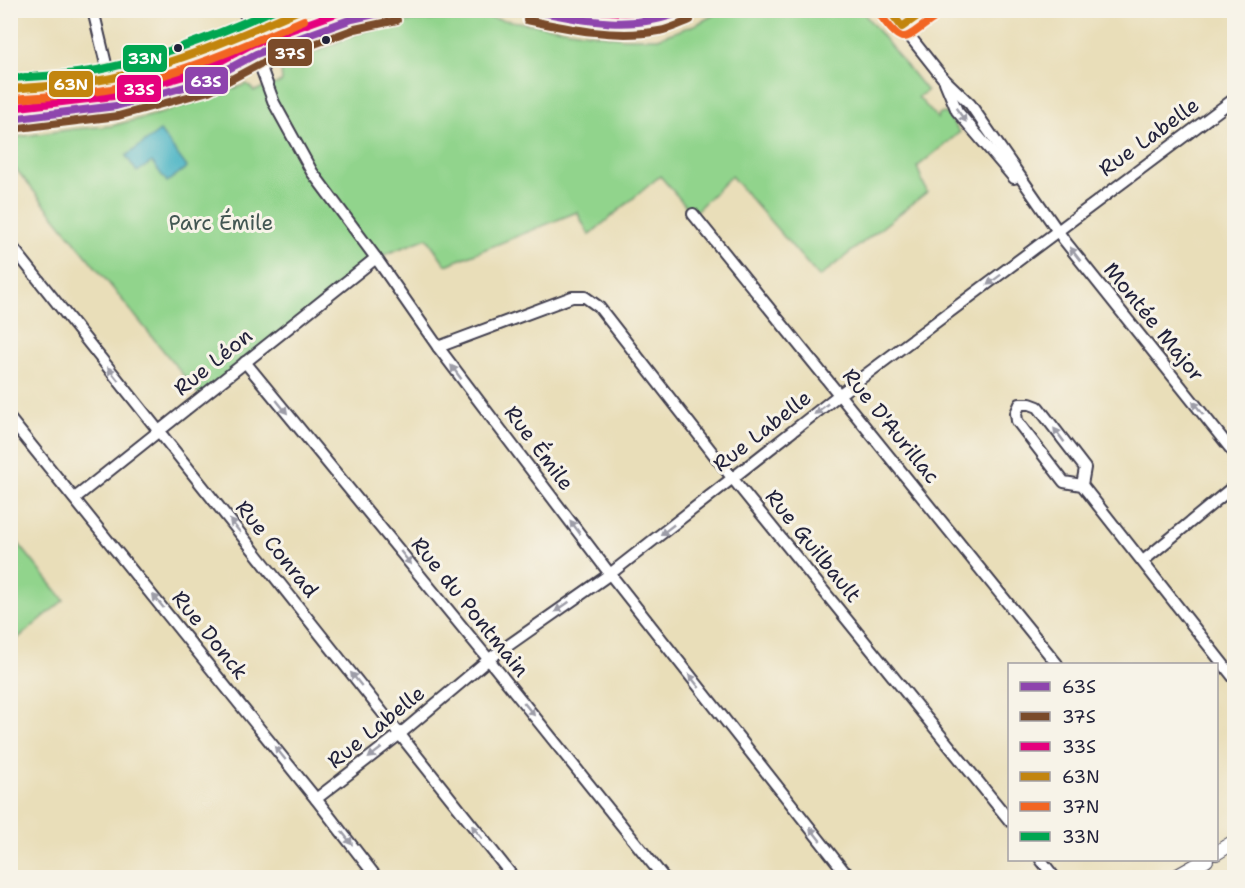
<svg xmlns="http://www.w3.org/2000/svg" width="1245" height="888" viewBox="0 0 1245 888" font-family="'Shantell Sans',sans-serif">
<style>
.green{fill:#91d48c;stroke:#5a7b64;stroke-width:1.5}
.water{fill:#48b4c4;stroke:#356b80;stroke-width:1.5}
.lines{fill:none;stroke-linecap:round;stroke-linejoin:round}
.street-casing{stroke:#403e4e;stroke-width:14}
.secondary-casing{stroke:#403e4e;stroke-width:16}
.street{stroke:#fff;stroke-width:10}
.secondary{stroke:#fff;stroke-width:14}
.bus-1-casing{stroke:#f7f3e8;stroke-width:12}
.bus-2-casing{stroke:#f7f3e8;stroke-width:12}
.bus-3-casing{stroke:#f7f3e8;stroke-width:12}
.bus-4-casing{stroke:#f7f3e8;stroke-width:12}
.bus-5-casing{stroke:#f7f3e8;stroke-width:12}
.bus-6-casing{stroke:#f7f3e8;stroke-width:12}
.bus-1{stroke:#8e44ad;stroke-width:8}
.bus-2{stroke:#7a4b2a;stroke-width:8}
.bus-3{stroke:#e5007d;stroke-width:8}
.bus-4{stroke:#c2850f;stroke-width:8}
.bus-5{stroke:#f26522;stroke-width:8}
.bus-6{stroke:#00a651;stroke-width:8}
.oneway{fill:#9c9ca7}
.bus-dot{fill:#22223b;stroke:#f7f3e8;stroke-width:2}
.labels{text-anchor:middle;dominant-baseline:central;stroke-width:6;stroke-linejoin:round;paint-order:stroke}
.street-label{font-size:21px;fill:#22223b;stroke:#f7f3e8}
.park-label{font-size:21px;fill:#435753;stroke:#f7f3e8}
.line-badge{stroke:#f7f3e8;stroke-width:2}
.badge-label{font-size:16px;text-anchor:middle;font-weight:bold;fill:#fff}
</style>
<rect width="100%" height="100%" fill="#f7f3e8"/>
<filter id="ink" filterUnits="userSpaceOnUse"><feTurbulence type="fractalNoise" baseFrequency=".0167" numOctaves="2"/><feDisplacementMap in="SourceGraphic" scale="12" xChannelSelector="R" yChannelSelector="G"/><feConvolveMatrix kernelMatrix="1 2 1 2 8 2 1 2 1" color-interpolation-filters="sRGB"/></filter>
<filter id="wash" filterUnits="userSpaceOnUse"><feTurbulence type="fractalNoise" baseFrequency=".008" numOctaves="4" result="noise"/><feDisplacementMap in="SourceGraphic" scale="24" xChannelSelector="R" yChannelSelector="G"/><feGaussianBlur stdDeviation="1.35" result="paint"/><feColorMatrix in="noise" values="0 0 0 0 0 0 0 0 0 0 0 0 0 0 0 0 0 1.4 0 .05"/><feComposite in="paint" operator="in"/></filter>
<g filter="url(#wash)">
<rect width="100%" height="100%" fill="#e9deb9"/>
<!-- green -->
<g class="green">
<polygon points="723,10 862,11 927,91 918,97 938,119 939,114 946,113 960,132 917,167 927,192 819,277 731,176 693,214 660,176 589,235 577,212 446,265 427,238 376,258 201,397 11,163 10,138 74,129 111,126 162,113 247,84 254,91 282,82 281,68 358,33 403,22 478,16 623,38 658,38 697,24"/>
<polygon points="10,533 64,600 11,644 10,644"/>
</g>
<!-- water -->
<polygon class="water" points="160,131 187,167 167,182 152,162 137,172 126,156"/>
</g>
<g filter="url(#ink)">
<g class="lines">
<!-- street casing -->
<g class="street-casing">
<g id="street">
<polyline points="93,10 116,106"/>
<polyline points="244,10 256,54 274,103 312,172 376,258 438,347 610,574 844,871 854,878"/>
<polyline points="889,10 942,77 970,104 1064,240 1234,453"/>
<polyline points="945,82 957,111 1014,178"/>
<polyline points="693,214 1057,664"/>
<polyline points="10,244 514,878"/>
<polyline points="438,347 572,297 585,297 599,307 733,479 1010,821"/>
<polyline points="245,362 481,650 664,878"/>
<polyline points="10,419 316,799 377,878"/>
<polyline points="1082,485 1085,468 1038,407 1030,404 1020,404 1016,413 1017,421 1064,482 1082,485 1234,678"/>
<polyline points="75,498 376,258"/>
<polyline points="1143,561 1234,486"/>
<polyline points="316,799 400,734 489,659 610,574 840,394 1234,99"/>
<polyline points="1041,860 1055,878"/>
</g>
</g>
<!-- secondary casing -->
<g class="secondary-casing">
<g id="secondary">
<path d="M 529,10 C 569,18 614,27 655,21 C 666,19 676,14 686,10"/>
<path d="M 10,89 C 43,86 78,85 111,78 C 177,63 238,38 300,10"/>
<polyline points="10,119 116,106 206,81 256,54 352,19 395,10"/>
<polyline points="1216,853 1234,842"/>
<polyline points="1174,878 1206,860"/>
</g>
</g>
<!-- street -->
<use href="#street" class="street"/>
<!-- secondary -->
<use href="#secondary" class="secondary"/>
<!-- bus-1 casing -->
<g class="bus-1-casing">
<g id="bus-1">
<path d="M 532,10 C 584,21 634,32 685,10"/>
<polyline points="10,119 116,106 206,81 256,54 352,19 393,10"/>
</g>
</g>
<!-- bus-2 casing -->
<g class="bus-2-casing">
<g id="bus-2">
<path d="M 527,20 C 569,29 616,39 659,31 C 670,29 680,24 690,20"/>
<polyline points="11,129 118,116 209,91 260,64 355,29 397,20"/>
</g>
</g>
<!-- bus-3 casing -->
<g class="bus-3-casing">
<g id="bus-3">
<polyline points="595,10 624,12 654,10"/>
<polyline points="10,108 114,96 202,71 252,44 345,10"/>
</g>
</g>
<!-- bus-4 casing -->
<g class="bus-4-casing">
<g id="bus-4">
<polyline points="889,10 902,27 926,10"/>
<path d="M 10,89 C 44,86 79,85 112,78 C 177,63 238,37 299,10"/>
</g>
</g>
<!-- bus-5 casing -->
<g class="bus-5-casing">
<g id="bus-5">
<path d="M 881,16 C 905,48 903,39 933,19"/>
<path d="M 11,99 C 44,97 78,95 111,89 C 178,75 242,47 304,20"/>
</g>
</g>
<!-- bus-6 casing -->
<g class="bus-6-casing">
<path id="bus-6" d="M 10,78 C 43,76 75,75 107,68 C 164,56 220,34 273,10"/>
</g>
<!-- bus-1 -->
<use href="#bus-1" class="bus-1"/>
<!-- bus-2 -->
<use href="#bus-2" class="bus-2"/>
<!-- bus-3 -->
<use href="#bus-3" class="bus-3"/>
<!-- bus-4 -->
<use href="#bus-4" class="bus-4"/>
<!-- bus-5 -->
<use href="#bus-5" class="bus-5"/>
<!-- bus-6 -->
<use href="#bus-6" class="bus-6"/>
</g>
<!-- one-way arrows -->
<defs><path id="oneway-solid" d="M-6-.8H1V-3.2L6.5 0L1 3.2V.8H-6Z" transform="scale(1.5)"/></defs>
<g class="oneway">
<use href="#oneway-solid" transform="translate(961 115) rotate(54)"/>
<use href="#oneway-solid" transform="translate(1075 254) rotate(-128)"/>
<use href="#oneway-solid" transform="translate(994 280) rotate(143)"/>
<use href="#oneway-solid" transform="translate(456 372) rotate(-127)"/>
<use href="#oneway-solid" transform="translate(113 374) rotate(-128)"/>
<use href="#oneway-solid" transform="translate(282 407) rotate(51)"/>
<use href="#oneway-solid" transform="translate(1198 408) rotate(-129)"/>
<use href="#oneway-solid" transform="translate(821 409) rotate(142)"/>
<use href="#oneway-solid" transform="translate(1059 435) rotate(-127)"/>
<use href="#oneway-solid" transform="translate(235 526) rotate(-129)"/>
<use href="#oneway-solid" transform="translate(575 527) rotate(-127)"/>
<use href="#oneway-solid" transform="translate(667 530) rotate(142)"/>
<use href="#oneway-solid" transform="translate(406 558) rotate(51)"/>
<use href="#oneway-solid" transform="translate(158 601) rotate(-129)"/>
<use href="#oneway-solid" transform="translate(562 607) rotate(145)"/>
<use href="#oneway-solid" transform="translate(356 679) rotate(-129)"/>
<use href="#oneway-solid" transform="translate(694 681) rotate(-128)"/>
<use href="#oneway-solid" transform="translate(529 709) rotate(51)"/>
<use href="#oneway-solid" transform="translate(280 753) rotate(-129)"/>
<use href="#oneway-solid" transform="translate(375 753) rotate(142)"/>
<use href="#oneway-solid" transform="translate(477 832) rotate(-128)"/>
<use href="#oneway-solid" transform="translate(815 834) rotate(-128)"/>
<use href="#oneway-solid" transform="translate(347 838) rotate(52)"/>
</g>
</g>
<!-- markers -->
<g class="bus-dot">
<circle cx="326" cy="40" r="5"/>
<circle cx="178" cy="48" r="5"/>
</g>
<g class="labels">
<!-- street labels -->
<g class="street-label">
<text transform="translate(1149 137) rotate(-36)">Rue Labelle</text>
<text transform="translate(1154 322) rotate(51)">Montée Major</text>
<text transform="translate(213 362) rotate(-39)">Rue Léon</text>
<text transform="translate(891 426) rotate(51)">Rue D'Aurillac</text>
<text transform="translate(762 431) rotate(-38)">Rue Labelle</text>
<text transform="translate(539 448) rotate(53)">Rue Émile</text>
<text transform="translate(813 546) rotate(51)">Rue Guilbault</text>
<text transform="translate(277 549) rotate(51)">Rue Conrad</text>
<text transform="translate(470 607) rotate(51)">Rue du Pontmain</text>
<text transform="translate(210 635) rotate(51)">Rue Donck</text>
<text transform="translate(376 727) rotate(-39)">Rue Labelle</text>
</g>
<!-- park labels -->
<g class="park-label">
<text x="221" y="223">Parc Émile</text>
</g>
</g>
<g class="line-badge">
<rect x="267" y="38" width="46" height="29" rx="6" fill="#7a4b2a"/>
<rect x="122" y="44" width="46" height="29" rx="6" fill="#00a651"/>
<rect x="184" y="66" width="45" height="29" rx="6" fill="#8e44ad"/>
<rect x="48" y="70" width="46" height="28" rx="6" fill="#c2850f"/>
<rect x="116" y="74" width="46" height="29" rx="6" fill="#e5007d"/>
</g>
<g class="badge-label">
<text x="290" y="59">37S</text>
<text x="145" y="64">33N</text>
<text x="206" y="87">63S</text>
<text x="71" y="90">63N</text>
<text x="139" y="95">33S</text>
</g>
<!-- margin -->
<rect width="1245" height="888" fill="none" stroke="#f7f3e8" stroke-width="36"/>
<!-- legend -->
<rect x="1008" y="663" width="210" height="198" fill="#f7f3e8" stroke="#a29fa3" stroke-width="1.5"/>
<rect x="1020" y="682" width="30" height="9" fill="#8e44ad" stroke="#a29fa3" stroke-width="1.5"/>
<text x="1062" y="693" font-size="18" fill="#22223b">63S</text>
<rect x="1020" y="712" width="30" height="9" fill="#7a4b2a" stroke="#a29fa3" stroke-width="1.5"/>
<text x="1062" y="723" font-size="18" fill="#22223b">37S</text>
<rect x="1020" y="742" width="30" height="9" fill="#e5007d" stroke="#a29fa3" stroke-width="1.5"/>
<text x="1062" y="753" font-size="18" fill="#22223b">33S</text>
<rect x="1020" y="772" width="30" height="9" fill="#c2850f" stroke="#a29fa3" stroke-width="1.5"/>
<text x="1062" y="783" font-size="18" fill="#22223b">63N</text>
<rect x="1020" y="802" width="30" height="9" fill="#f26522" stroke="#a29fa3" stroke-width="1.5"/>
<text x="1062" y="813" font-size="18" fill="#22223b">37N</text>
<rect x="1020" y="832" width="30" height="9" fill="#00a651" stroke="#a29fa3" stroke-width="1.5"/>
<text x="1062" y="843" font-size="18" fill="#22223b">33N</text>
</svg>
